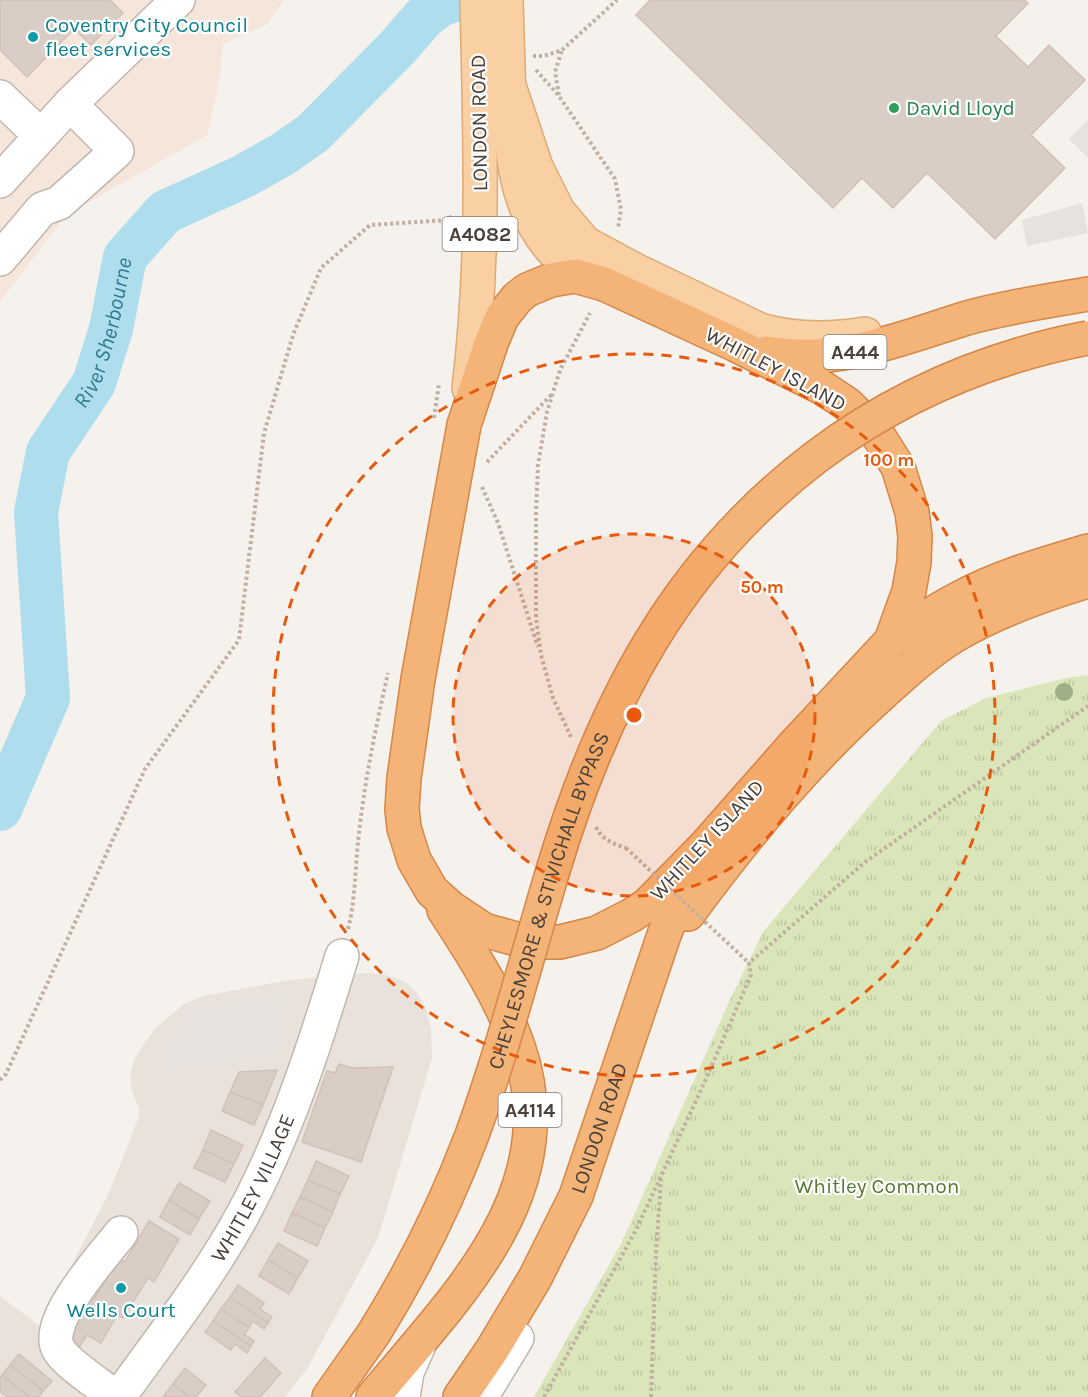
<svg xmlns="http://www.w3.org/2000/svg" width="1088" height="1397" viewBox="0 0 1088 1397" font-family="Karla,sans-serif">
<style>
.residential{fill:#e9e2db}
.commercial{fill:#f5e5da}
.park{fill:url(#park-tufts)}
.parking{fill:#e5e2e0}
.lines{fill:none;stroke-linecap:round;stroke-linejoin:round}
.river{stroke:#aedeed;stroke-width:44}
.building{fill:#d9cec6;stroke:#d1c1b6;stroke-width:1.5}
.minor-casing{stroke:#c0b7af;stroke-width:36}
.major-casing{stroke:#ddaa73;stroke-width:36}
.highway-casing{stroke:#d48748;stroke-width:36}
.path{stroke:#c1b0a2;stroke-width:4;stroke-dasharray:3 3;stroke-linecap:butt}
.minor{stroke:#fff;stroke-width:33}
.major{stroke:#f8d0a3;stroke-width:33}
.highway{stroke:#f4b478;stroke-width:33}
.highway-bridge-casing{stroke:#d48748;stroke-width:36;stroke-linecap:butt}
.path-bridge{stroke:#c1b0a2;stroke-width:4;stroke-dasharray:3 3;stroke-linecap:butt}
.highway-bridge{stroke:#f4b478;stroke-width:33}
.tree{fill:#9faf85}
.ring{fill:none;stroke:#e8590c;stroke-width:3;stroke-dasharray:10 8}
.culture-dot{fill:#0f9aa8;stroke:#fff;stroke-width:2}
.leisure-dot{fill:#2e9e5b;stroke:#fff;stroke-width:2}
.labels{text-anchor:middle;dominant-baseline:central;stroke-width:4.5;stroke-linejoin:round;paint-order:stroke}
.shield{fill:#fff;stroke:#807a75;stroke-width:1.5}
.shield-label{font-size:20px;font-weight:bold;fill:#4a413a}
.culture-label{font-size:21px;fill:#0d838f;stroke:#fff;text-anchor:start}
.leisure-label{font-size:21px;fill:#27864d;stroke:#fff;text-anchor:start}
.street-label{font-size:21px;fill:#4a413a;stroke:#fff}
.park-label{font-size:21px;fill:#597930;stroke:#fff}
.water-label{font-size:22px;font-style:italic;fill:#317990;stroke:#fff}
.centre{fill:#e8590c;stroke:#fff;stroke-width:3}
.ring-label{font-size:18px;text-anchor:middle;font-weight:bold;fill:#e8590c;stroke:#fff;stroke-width:4.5;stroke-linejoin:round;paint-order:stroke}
</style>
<defs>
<pattern id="park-tufts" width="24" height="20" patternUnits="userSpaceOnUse" patternTransform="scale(1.5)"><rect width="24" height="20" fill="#dae6b9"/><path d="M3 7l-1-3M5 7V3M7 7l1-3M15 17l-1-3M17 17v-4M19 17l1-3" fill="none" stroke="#bdc6a0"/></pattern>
</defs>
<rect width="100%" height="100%" fill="#f5f1ed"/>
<!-- residential -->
<polygon class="residential" points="365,973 386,975 404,981 417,993 426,1009 431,1029 432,1058 378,1238 307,1369 285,1397 0,1397 0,1296 40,1326 108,1195 138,1119 139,1109 132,1090 130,1077 134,1060 144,1043 156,1028 184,1004 203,996 290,980"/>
<!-- commercial -->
<polygon class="commercial" points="0,0 284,0 267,24 223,44 219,82 207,135 66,215 0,302"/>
<!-- park -->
<polygon class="park" points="1088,675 1088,1397 534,1397 622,1242 728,1004 763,932 941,721 986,698 1066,678"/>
<!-- parking -->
<g class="parking">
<polygon points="1088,120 1088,158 1069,139"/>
<polygon points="1082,203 1088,233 1027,246 1022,220"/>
<polygon points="286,994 278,1054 166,1070 162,1035 182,1029 180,1013"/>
</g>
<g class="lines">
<!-- river -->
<path class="river" id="s1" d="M 0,809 L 48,698 L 36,512 L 48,452 L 94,383 L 111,329 L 125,257 L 165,212 L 244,176 L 283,154 L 313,133 L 397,48 L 424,17 L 440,5 L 455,0"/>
</g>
<!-- building -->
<g class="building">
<polygon points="0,0 110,0 123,13 91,45 74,29 27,77 0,50"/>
<polygon points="650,0 1024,0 1028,3 996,36 1028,67 1049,45 1085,80 1031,135 1065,168 995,239 927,173 893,208 862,178 833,208 636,15"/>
<polygon points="339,1064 353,1068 393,1067 361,1162 302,1142 327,1071 335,1073"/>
<polygon points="277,1070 263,1105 230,1092 239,1072"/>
<polygon points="230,1092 263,1105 254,1125 222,1111"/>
<polygon points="211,1130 243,1145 234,1164 203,1150"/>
<polygon points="203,1150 234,1164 225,1182 194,1168"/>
<polygon points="316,1161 349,1176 340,1194 308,1180"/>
<polygon points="308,1180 340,1194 333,1212 300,1197"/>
<polygon points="179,1183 210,1201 199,1219 169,1200"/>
<polygon points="300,1197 333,1212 325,1228 292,1213"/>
<polygon points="169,1200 199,1219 190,1235 160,1217"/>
<polygon points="292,1213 325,1228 317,1246 284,1231"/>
<polygon points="149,1221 179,1239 154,1282 148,1278 123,1318 117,1315 101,1343 87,1335 75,1354 58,1344 87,1295 94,1299 119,1258 125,1262"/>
<polygon points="278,1243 308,1261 298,1278 268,1260"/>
<polygon points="268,1260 298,1278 289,1294 259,1276"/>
<polygon points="238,1285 264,1303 260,1309 272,1317 268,1323 230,1297"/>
<polygon points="230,1297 268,1323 264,1329 253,1321 249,1328 221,1309"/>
<polygon points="221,1309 249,1328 244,1334 254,1341 251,1346 213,1321"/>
<polygon points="213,1321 251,1346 247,1353 235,1344 231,1350 205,1332"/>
<polygon points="19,1354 52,1381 43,1391 10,1365"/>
<polygon points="265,1358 281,1373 260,1397 242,1397 235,1392"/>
<polygon points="10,1365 43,1391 39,1397 30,1397 2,1375"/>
<polygon points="185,1368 206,1385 196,1397 189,1397 173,1384"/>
<polygon points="2,1375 30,1397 7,1397 0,1391 0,1377"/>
<polygon points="173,1384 189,1397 163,1397"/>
</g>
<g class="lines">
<!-- minor casing -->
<g class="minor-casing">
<g id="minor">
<polyline points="0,97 41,136"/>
<polyline points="70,104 178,0"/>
<polyline points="0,181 70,104 117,151 59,203 42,209 0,259"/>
<path d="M 115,1397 C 101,1385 68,1365 59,1350 C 41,1323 104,1255 121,1233"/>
<path id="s2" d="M 119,1397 C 161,1338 207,1280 242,1216 C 286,1135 315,1045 342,956"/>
<polyline points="403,1397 407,1372 419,1345"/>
<polyline points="481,1397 517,1338"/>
</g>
</g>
<!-- major casing -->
<g class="major-casing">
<g id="major">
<path d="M 506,0 C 507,34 508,67 509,101 C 512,161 517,223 567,264 C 578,272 591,278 604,284"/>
<path d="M 509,86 L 536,167 L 558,211 L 585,243 L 637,271 L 760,330 C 795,340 829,340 865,334"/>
<path d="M 469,388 C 485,259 480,129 477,0"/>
</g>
</g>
<!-- highway casing -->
<g class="highway-casing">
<g id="highway">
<polygon points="575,276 604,284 736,345 823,388 847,404 876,432 898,467 912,512 915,536 914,562 909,591 891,641 795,744 707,844 647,905 632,915 597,933 560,942 527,942 484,930 451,908 432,891 414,860 404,828 402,809 404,778 418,679 464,425 492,341 502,317 517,298 527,290 551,280"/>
<path d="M 767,353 C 837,366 902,338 967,318 C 1006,307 1048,301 1088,294"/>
<path d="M 891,641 C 913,626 934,611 958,599 C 998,577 1044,564 1088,551"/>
<path d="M 688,914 C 747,834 809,759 883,693 C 905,673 928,652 954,636 C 996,611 1041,595 1088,581"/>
<polyline points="329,1397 374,1333"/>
<path d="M 373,1397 C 457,1295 568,1191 518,1046 C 501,998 472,953 444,910"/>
<path id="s3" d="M 460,1397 L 492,1350 L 535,1278 L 576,1196 L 664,935 L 674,910 L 692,873"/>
</g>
</g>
<!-- path -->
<g class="path">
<polyline points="533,56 544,56 562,50 617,0"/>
<polyline points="536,70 559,96 615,179 621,210 618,228"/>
<polyline points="559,95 555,72 562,50"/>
<polyline points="434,418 439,384"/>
<polyline points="487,462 552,394"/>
<polyline points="482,487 498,523 538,647"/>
<polyline points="571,737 553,698 541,655 536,618 536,512 538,465 547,412 560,370 590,313"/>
<path d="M 596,827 C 602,840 614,844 626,848"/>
<path d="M 348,929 C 356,898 355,865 359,833 C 365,779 376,726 388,673"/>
<polyline points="0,1080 6,1074 145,769 239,640 264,433 293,335 321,268 370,225 447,220 452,216"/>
<polyline points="544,1397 637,1228 706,1079 751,975 749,963 865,862 1088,706"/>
<polyline points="651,1397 656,1253 661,1179"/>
</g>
<!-- minor -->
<use href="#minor" class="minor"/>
<!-- major -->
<use href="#major" class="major"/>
<!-- highway -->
<use href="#highway" class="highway"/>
<!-- highway-bridge casing -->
<g class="highway-bridge-casing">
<g id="highway-bridge">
<path id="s4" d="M 374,1333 C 413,1270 446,1204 472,1135 C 504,1047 527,956 554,867 C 604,702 677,563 816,457 C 897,396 989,357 1088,338"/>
</g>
</g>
<!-- path-bridge -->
<polyline class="path-bridge" points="626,848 749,963"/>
<!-- highway-bridge -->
<use href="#highway-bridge" class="highway-bridge"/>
</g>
<!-- trees -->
<circle class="tree" cx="1064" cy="692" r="9"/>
<!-- distance rings -->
<circle cx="634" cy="715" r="181" fill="#e8590c" fill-opacity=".12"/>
<g class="ring">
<circle cx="634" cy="715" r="181"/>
<circle cx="634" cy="715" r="361"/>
</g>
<!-- markers -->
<g class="culture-dot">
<circle cx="33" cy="37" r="6"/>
<circle cx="121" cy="1288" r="6"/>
</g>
<circle class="leisure-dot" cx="894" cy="108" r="6"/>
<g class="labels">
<!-- shield labels -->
<g class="shield">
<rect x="442.5" y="217" width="75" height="34" rx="4.5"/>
<rect x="823.5" y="335" width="63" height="34" rx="4.5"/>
<rect x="498.5" y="1093" width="63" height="34" rx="4.5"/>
</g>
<g class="shield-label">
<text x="480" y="234">A4082</text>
<text x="855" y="352">A444</text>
<text x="530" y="1110">A4114</text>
</g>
<!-- culture labels -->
<g class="culture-label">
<text x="45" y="25">Coventry City Council<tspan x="45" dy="24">fleet services</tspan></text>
<text x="121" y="1310" text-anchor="middle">Wells Court</text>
</g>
<!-- leisure labels -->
<g class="leisure-label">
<text x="906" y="108">David Lloyd</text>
</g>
<!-- street labels -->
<g class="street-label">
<text transform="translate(479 123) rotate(-91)">LONDON ROAD</text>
<text transform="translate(776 369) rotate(28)">WHITLEY ISLAND</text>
<text transform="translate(707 840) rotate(-47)">WHITLEY ISLAND</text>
<text stroke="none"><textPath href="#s4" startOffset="468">CHEYLESMORE &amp; STIVICHALL BYPASS</textPath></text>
<text stroke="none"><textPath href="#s3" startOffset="304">LONDON ROAD</textPath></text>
<text stroke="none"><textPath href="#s2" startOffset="249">WHITLEY VILLAGE</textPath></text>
</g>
<!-- park labels -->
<g class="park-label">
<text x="877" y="1186">Whitley Common</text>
</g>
<!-- water labels -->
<g class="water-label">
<text stroke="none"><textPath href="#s1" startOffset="502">River Sherbourne</textPath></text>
</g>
</g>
<circle cx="634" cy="715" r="9" class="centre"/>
<g class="ring-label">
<text x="889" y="466">100 m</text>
<text x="762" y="593">50 m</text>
</g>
</svg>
